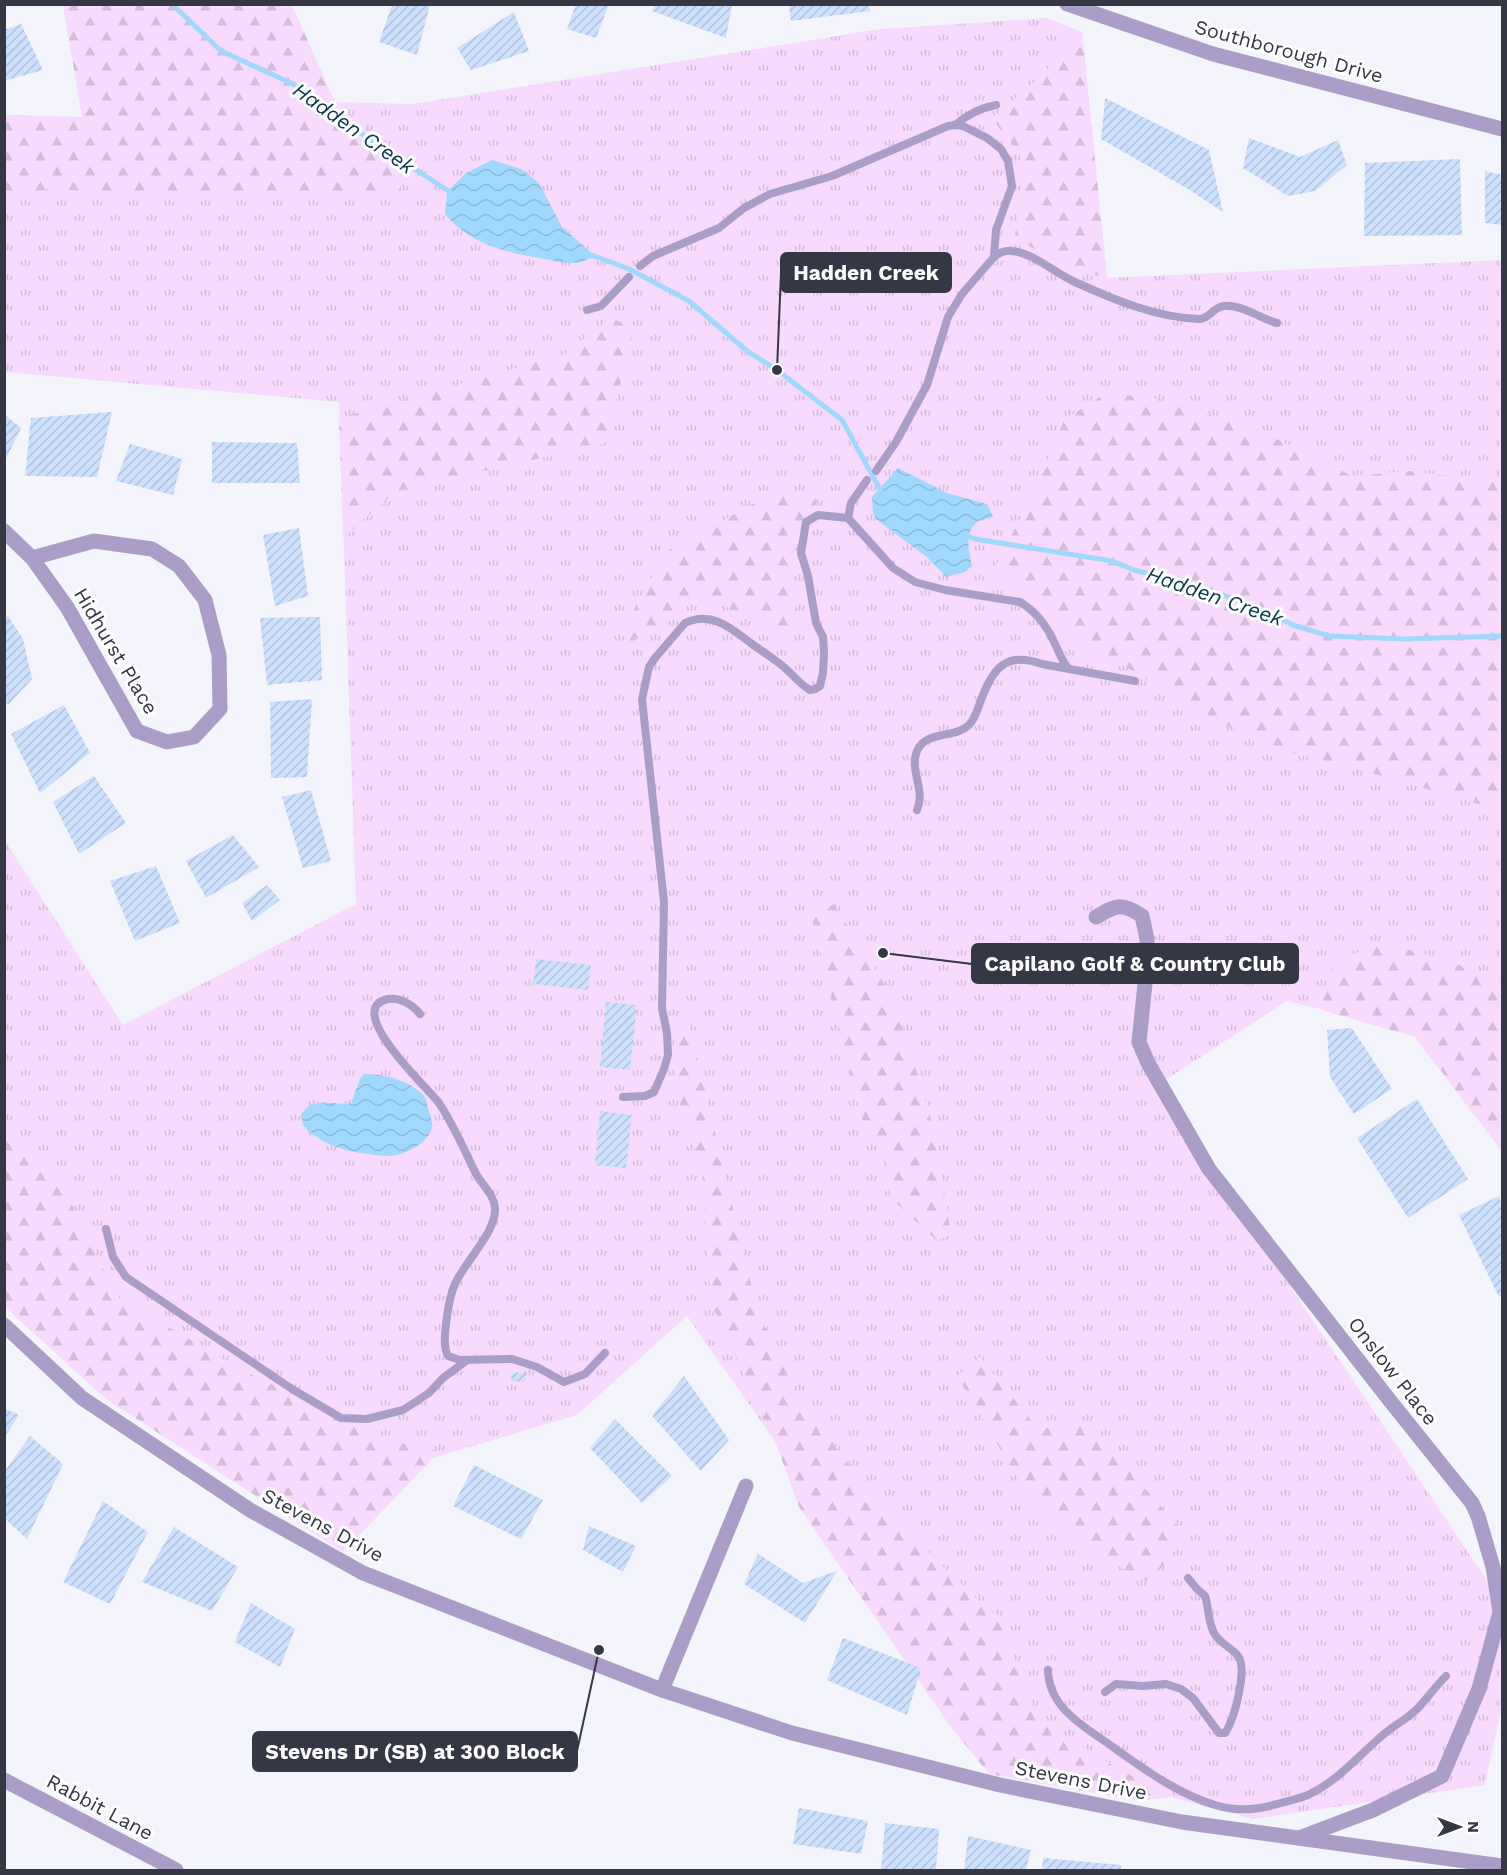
<svg xmlns="http://www.w3.org/2000/svg" width="1507" height="1875" viewBox="0 0 1507 1875" font-family="'Work Sans',sans-serif">
<style>
.grass{fill:url(#grass-tufts)}
.forest{fill:url(#forest-firs)}
.water{fill:url(#water-waves)}
.lines{fill:none;stroke-linecap:round;stroke-linejoin:round}
.stream{stroke:#a1d9fe;stroke-width:5}
.building{fill:url(#building-hatch)}
.service{stroke:#aa9dc7;stroke-width:8}
.minor{stroke:#aa9dc7;stroke-width:15}
.tertiary{stroke:#aa9dc7;stroke-width:15}
.labels{text-anchor:middle;dominant-baseline:central;stroke-width:6;stroke-linejoin:round;paint-order:stroke}
.street-label{font-size:20px;fill:#353745;stroke:#fff}
.water-label{font-size:21px;font-style:italic;fill:#0a3851;stroke:#fff}
.leader{fill:none;stroke:#353745;stroke-width:2}
.callout-dot{fill:#353745;stroke:#fff;stroke-width:2}
.callout{fill:#353745;stroke:#353745;stroke-width:2}
.callout-label{font-size:21px;text-anchor:middle;font-weight:bold;fill:#fff}
</style>
<defs>
<pattern id="grass-tufts" width="24" height="20" patternUnits="userSpaceOnUse" patternTransform="scale(1.5)"><rect width="24" height="20" fill="#f7dafd"/><path d="M3 7l-1-3M5 7V3M7 7l1-3M15 17l-1-3M17 17v-4M19 17l1-3" fill="none" stroke="#d4bcda"/></pattern>
<pattern id="forest-firs" width="22" height="20" patternUnits="userSpaceOnUse" patternTransform="scale(1.5)"><rect width="22" height="20" fill="#f7dafd"/><path d="M5 1l3.5 6h-7zM16 11l3.5 6h-7z" fill="#d4bcda"/></pattern>
<pattern id="water-waves" width="16" height="10" patternUnits="userSpaceOnUse" patternTransform="scale(1.5)"><rect width="16" height="10" fill="#a1d9fe"/><path d="M0 5q4-4 8 0t8 0" fill="none" stroke="#8bbbdb"/></pattern>
<pattern id="building-hatch" width="6" height="6" patternUnits="userSpaceOnUse" patternTransform="scale(1.5)"><rect width="6" height="6" fill="#cce0fe"/><path d="M-1 1l2-2M0 6l6-6M5 7l2-2" fill="none" stroke="#b0c1db"/></pattern>
</defs>
<rect width="100%" height="100%" fill="#f4f5fc"/>
<!-- grass -->
<polygon class="grass" points="1047,18 1082,32 1107,278 1502,260 1502,1151 1410,1031 1287,1001 1156,1086 1502,1603 1502,1705 1485,1785 1253,1819 992,1750 687,1316 577,1415 433,1458 5,1307 5,841 123,1025 356,904 339,402 5,372 5,115 82,118 335,102 413,104 880,29"/>
<!-- forest -->
<g class="forest">
<polygon points="63,5 292,5 335,102 403,157 400,196 294,195 205,197 51,189 5,195 5,115 82,117"/>
<path d="M 1082,32 L 1107,278 C 1069,269 1046,259 1015,236 L 1024,161 L 992,118 L 1039,78 Z"/>
<polygon points="610,318 634,327 606,443 396,491 343,538 339,418 566,354"/>
<polygon points="1106,393 1154,398 1258,430 1352,476 1410,471 1502,483 1502,808 1489,807 1358,769 1261,745 1122,665 1086,653 1036,600 995,568 1038,483 1064,420"/>
<polygon points="780,489 809,492 817,501 786,585 797,608 801,628 784,634 721,604 694,602 620,650 635,607 667,551"/>
<polygon points="834,904 896,1003 934,1129 951,1234 937,1241 891,1198 882,1150 862,1119 812,916"/>
<polygon points="1382,943 1445,959 1502,983 1502,1151 1415,1037 1321,1010 1333,962"/>
<polygon points="688,1019 758,1313 796,1391 870,1494 971,1594 1000,1617 1035,1717 1114,1766 1170,1797 1139,1801 989,1774 950,1726 799,1507 775,1441 711,1303 702,1170 675,1088 674,1034"/>
<polygon points="4,1132 66,1191 93,1251 119,1298 235,1366 381,1439 440,1451 343,1552 107,1400 5,1307"/>
<polygon points="980,1357 1038,1429 1088,1423 1177,1525 1172,1558 1146,1581 1083,1547 1024,1489 957,1376"/>
</g>
<!-- water -->
<g class="water">
<path d="M 492,160 L 521,169 L 539,183 L 562,227 L 595,256 C 575,267 566,263 545,259 C 505,252 473,246 445,214 L 447,192 L 466,173 Z"/>
<path d="M 898,468 L 947,493 L 987,504 L 993,517 C 989,519 982,519 979,521 C 963,531 969,552 972,566 L 965,572 L 946,577 L 928,558 L 876,519 L 873,512 L 872,497 Z"/>
<path d="M 364,1074 C 385,1074 409,1080 424,1096 C 427,1100 427,1104 428,1109 C 430,1115 433,1121 432,1127 C 428,1143 411,1151 397,1155 C 385,1158 372,1154 360,1153 C 340,1150 315,1140 303,1125 L 301,1115 C 313,1094 335,1107 351,1103 L 360,1079 Z"/>
</g>
<g class="lines">
<!-- stream -->
<g class="stream">
<polyline points="172,4 221,51 293,84 366,137 453,194"/>
<polyline points="591,255 629,269 689,301 747,351 777,370 842,420 882,493"/>
<polyline points="965,535 975,539 1112,561 1134,570 1198,586 1262,609 1293,625 1329,636 1404,639 1502,636"/>
</g>
</g>
<!-- building -->
<g class="building">
<polygon points="576,4 609,4 596,38 567,29"/>
<polygon points="655,4 732,4 726,38 652,11"/>
<polygon points="392,5 430,5 417,55 379,42"/>
<polygon points="789,5 869,5 870,11 791,21"/>
<polygon points="514,12 529,51 471,70 457,48"/>
<polygon points="21,24 43,70 4,81 4,30"/>
<polygon points="1105,98 1209,150 1223,212 1188,189 1101,139"/>
<polygon points="1249,138 1300,157 1338,140 1347,165 1315,191 1288,196 1243,168"/>
<polygon points="1460,159 1462,235 1364,236 1365,163"/>
<polygon points="1485,171 1502,175 1502,225 1485,223"/>
<polygon points="112,412 97,477 25,476 31,418"/>
<polygon points="4,414 21,428 4,463"/>
<polygon points="212,442 297,443 300,483 212,483"/>
<polygon points="130,444 182,459 173,495 116,481"/>
<polygon points="299,528 308,596 275,606 263,535"/>
<polygon points="8,616 23,639 32,679 8,705 4,700 4,619"/>
<polygon points="320,617 322,680 267,685 260,618"/>
<polygon points="312,699 307,777 271,778 270,702"/>
<polygon points="64,705 90,753 40,793 11,734"/>
<polygon points="94,776 126,823 79,854 53,802"/>
<polygon points="311,790 331,861 303,868 282,797"/>
<polygon points="233,835 259,867 206,898 186,861"/>
<polygon points="156,866 180,923 135,941 110,881"/>
<polygon points="267,885 280,900 252,921 242,903"/>
<polygon points="536,959 591,965 588,990 533,984"/>
<polygon points="606,1002 637,1005 630,1070 600,1067"/>
<polygon points="1352,1028 1392,1089 1354,1114 1330,1077 1327,1030"/>
<polygon points="1417,1099 1468,1179 1408,1218 1357,1138"/>
<polygon points="600,1111 632,1115 626,1168 595,1165"/>
<polygon points="1499,1196 1502,1204 1502,1295 1499,1297 1459,1215"/>
<polygon points="512,1372 526,1373 525,1382 511,1381"/>
<polygon points="684,1376 729,1440 701,1471 652,1416"/>
<polygon points="4,1408 19,1415 4,1438"/>
<polygon points="615,1419 672,1476 642,1503 590,1448"/>
<polygon points="30,1436 63,1464 27,1539 4,1518 4,1472"/>
<polygon points="474,1465 543,1500 521,1539 453,1506"/>
<polygon points="103,1501 148,1532 110,1604 63,1582"/>
<polygon points="589,1526 636,1546 623,1572 583,1550"/>
<polygon points="174,1527 238,1567 212,1611 142,1582"/>
<polygon points="758,1554 803,1583 837,1571 805,1623 744,1584"/>
<polygon points="251,1603 295,1629 280,1667 235,1642"/>
<polygon points="843,1638 921,1668 907,1715 827,1680"/>
<polygon points="799,1808 868,1821 861,1854 793,1844"/>
<polygon points="885,1823 939,1829 936,1870 881,1870"/>
<polygon points="968,1836 1031,1850 1026,1870 964,1870"/>
<polygon points="1043,1858 1121,1865 1121,1870 1042,1870"/>
</g>
<g class="lines">
<!-- service -->
<g class="service">
<path d="M 955,125 C 968,114 980,108 996,105"/>
<path d="M 994,257 C 999,253 1005,250 1012,251 C 1034,253 1054,273 1075,282 C 1112,299 1157,318 1200,319 C 1209,318 1212,310 1220,307 C 1237,301 1261,319 1277,323"/>
<polyline points="640,266 653,256 719,228 744,208 770,194 832,176 948,126 955,125 963,126 987,138 1001,149 1008,161 1012,186 996,230 994,257 962,294 948,317 927,385 896,442 876,471"/>
<polyline points="587,310 601,306 629,277"/>
<polyline points="848,518 851,503 867,480"/>
<path d="M 917,810 C 926,790 909,771 917,751 C 926,730 954,739 969,725 C 975,719 978,708 981,700 C 993,668 1006,651 1042,664 L 1135,681"/>
<path d="M 420,1014 C 413,1005 400,997 388,999 C 341,1009 430,1090 439,1103 C 453,1124 464,1149 475,1172 C 481,1184 494,1194 495,1208 C 497,1231 464,1263 455,1284 C 449,1297 448,1310 446,1324 C 445,1335 443,1346 448,1356 L 460,1360 L 512,1359 L 537,1367 L 564,1382 L 585,1374 L 605,1353"/>
<path d="M 623,1097 L 645,1096 L 654,1092 L 664,1069 L 668,1055 L 667,1033 L 662,1008 L 664,902 L 642,699 L 649,667 L 655,658 L 685,623 C 712,610 732,629 752,644 C 763,652 775,659 786,669 C 794,676 800,684 810,690 L 815,689 L 820,686 L 823,673 L 824,653 L 823,637 L 816,623 L 808,576 L 801,553 L 806,522 L 818,515 L 848,518 L 893,568 L 915,582 L 945,590 L 1020,602 C 1037,612 1047,626 1055,644 C 1060,654 1062,662 1069,669"/>
<polyline points="106,1229 113,1257 126,1277 292,1389 341,1418 367,1419 403,1410 429,1393 443,1378 466,1361"/>
<path d="M 1048,1670 C 1049,1709 1085,1727 1113,1747 C 1144,1769 1178,1794 1215,1805 C 1234,1811 1255,1810 1273,1805 C 1285,1802 1298,1799 1308,1795 C 1338,1781 1358,1756 1383,1735 C 1394,1725 1408,1719 1419,1707 C 1428,1697 1436,1686 1446,1676"/>
<path d="M 1105,1692 L 1116,1684 L 1143,1686 L 1166,1684 L 1181,1689 L 1193,1698 L 1219,1733 L 1225,1733 C 1234,1720 1248,1669 1238,1656 C 1231,1647 1219,1643 1214,1633 C 1208,1622 1209,1608 1205,1596 L 1197,1589 L 1188,1578"/>
</g>
<!-- minor -->
<g class="minor">
<polyline points="4,531 32,558 67,607 137,731 167,742 194,737 220,709 219,655 205,600 179,566 152,549 94,541 32,558"/>
<path d="M 1096,917 C 1116,905 1122,902 1142,916 L 1147,939 L 1147,964 L 1139,1042 L 1148,1063 L 1209,1169 L 1391,1402 L 1472,1503 L 1478,1516 L 1493,1567 L 1500,1612 L 1479,1689 L 1442,1776 L 1373,1810 L 1299,1838"/>
<polyline points="662,1690 746,1486"/>
<polyline points="4,1780 176,1870"/>
</g>
<!-- tertiary -->
<g class="tertiary">
<polyline points="1067,4 1213,54 1502,129"/>
<polyline points="4,1325 82,1398 250,1510 363,1573 662,1690 792,1733 1000,1785 1182,1822 1502,1866"/>
</g>
</g>
<g class="labels">
<!-- street labels -->
<g class="street-label">
<text transform="translate(1289 51) rotate(15)">Southborough Drive</text>
<text transform="translate(116 651) rotate(59)">Hidhurst Place</text>
<text transform="translate(1393 1371) rotate(52)">Onslow Place</text>
<text transform="translate(323 1525) rotate(28)">Stevens Drive</text>
<text transform="translate(1081 1780) rotate(11)">Stevens Drive</text>
<text transform="translate(100 1807) rotate(28)">Rabbit Lane</text>
</g>
<!-- water labels -->
<g class="water-label">
<text transform="translate(354 128) rotate(35)">Hadden Creek</text>
<text transform="translate(1215 596) rotate(19)">Hadden Creek</text>
</g>
</g>
<!-- callouts -->
<path class="leader" d="M777 370L781 273M883 953L972 964M599 1650L577 1751"/>
<g class="callout-dot">
<circle cx="777" cy="370" r="6"/>
<circle cx="883" cy="953" r="6"/>
<circle cx="599" cy="1650" r="6"/>
</g>
<g class="callout">
<rect x="781" y="253" width="170" height="39" rx="6"/>
<rect x="972" y="944" width="326" height="39" rx="6"/>
<rect x="253" y="1732" width="324" height="39" rx="6"/>
</g>
<g class="callout-label">
<text x="866" y="280">Hadden Creek</text>
<text x="1135" y="971">Capilano Golf &amp; Country Club</text>
<text x="415" y="1759">Stevens Dr (SB) at 300 Block</text>
</g>
<!-- border -->
<rect width="1507" height="1875" fill="none" stroke="#353745" stroke-width="12"/>
<!-- north arrow -->
<g transform="translate(1459 1827) rotate(90)" stroke="#ffffff" stroke-width="4.5" paint-order="stroke">
<path d="M0-4.5L10 22L0 15L-10 22Z" fill="#353745"/>
<text y="-9" font-size="16" font-weight="bold" text-anchor="middle" fill="#353745">N</text>
</g>
</svg>
